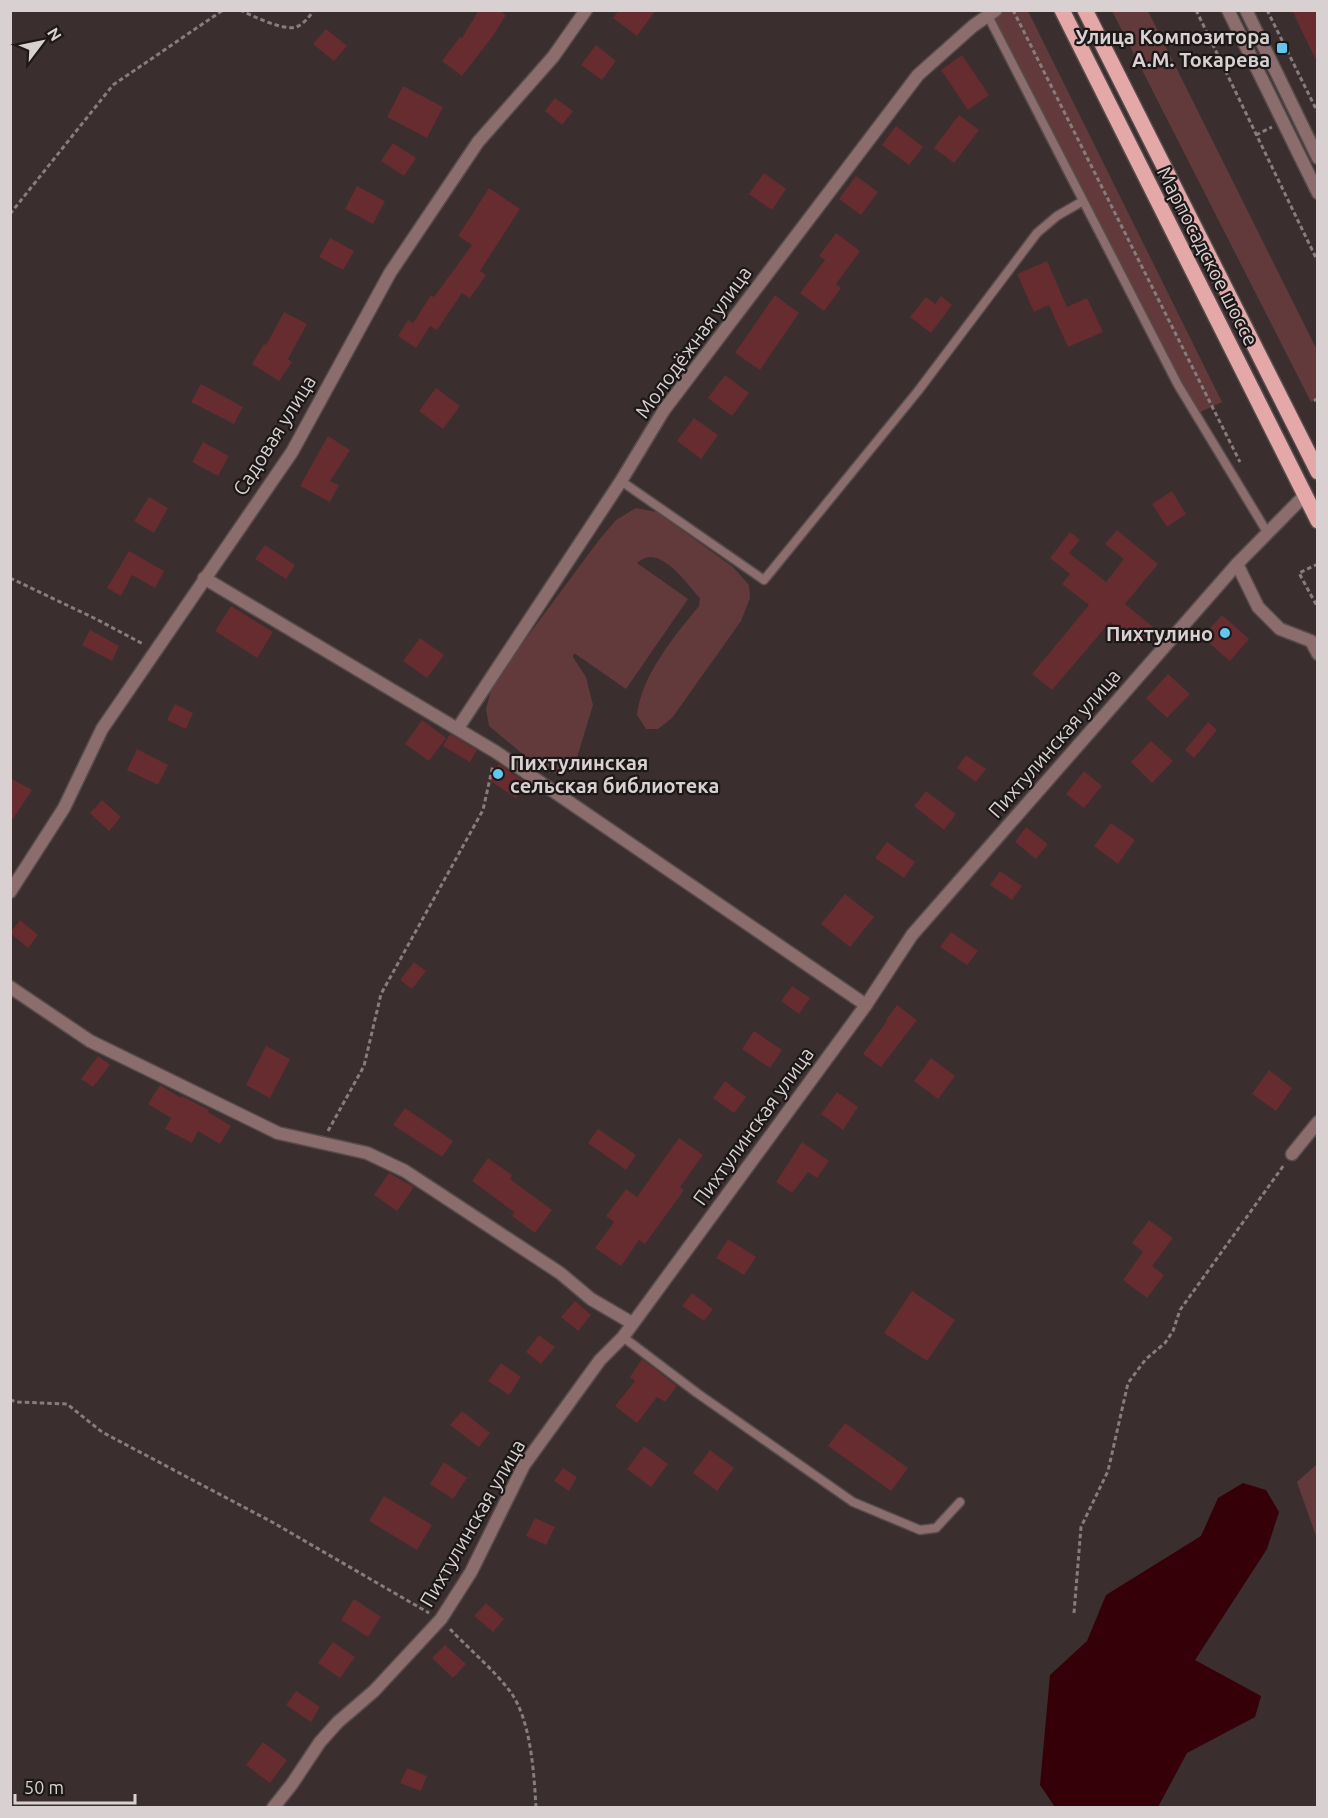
<svg xmlns="http://www.w3.org/2000/svg" width="1328" height="1818" viewBox="0 0 1328 1818" font-family="Ubuntu,sans-serif">
<style>
.green{fill:#623a3b}
.water{fill:#360009}
.building{fill:#662c30}
.lines{fill:none;stroke-linecap:round;stroke-linejoin:round}
.service-casing{stroke:#574b4b;stroke-width:11}
.minor-casing{stroke:#574b4b;stroke-width:15}
.tertiary-casing{stroke:#574b4b;stroke-width:15}
.primary-casing{stroke:#574b4b;stroke-width:18}
.path{stroke:#877d7d;stroke-width:3;stroke-dasharray:4.5 3;stroke-linecap:butt}
.service{stroke:#8b6d6d;stroke-width:8}
.minor{stroke:#8b6d6d;stroke-width:12}
.tertiary{stroke:#8b6d6d;stroke-width:12}
.primary{stroke:#e4a8a9;stroke-width:15}
.poi-dot{fill:#64c5ee;stroke:#1d1818;stroke-width:2}
.labels{text-anchor:middle;dominant-baseline:central;stroke-width:4.5;stroke-linejoin:round;paint-order:stroke}
.poi-label{font-size:20px;font-weight:bold;fill:#d9d1d1;stroke:#1d1818;text-anchor:end}
.street-label{font-size:20px;fill:#d9d1d1;stroke:#1d1818}
</style>
<rect width="100%" height="100%" fill="#3a2e2e"/>
<!-- green -->
<g class="green">
<polygon points="991,11 1028,11 1222,402 1196,414"/>
<polygon points="1112,11 1148,11 1317,350 1317,398 1311,402"/>
<path d="M 636,508 L 657,512 L 733,567 L 749,585 L 750,598 L 741,621 L 672,718 L 658,729 L 646,729 L 637,715 C 641,676 675,635 699,606 L 700,598 C 686,583 659,542 637,563 L 688,599 L 626,689 L 574,653 L 573,657 L 586,677 L 593,705 L 576,761 L 557,774 L 537,766 L 489,726 L 486,709 L 493,683 L 599,540 L 616,520 Z"/>
<polygon points="1317,1464 1317,1539 1297,1482"/>
</g>
<!-- water -->
<polygon class="water" points="1243,1483 1266,1490 1279,1512 1267,1549 1195,1660 1261,1696 1255,1717 1187,1753 1158,1807 1055,1807 1040,1785 1050,1675 1087,1641 1106,1595 1201,1536 1218,1498"/>
<!-- building -->
<g class="building">
<polygon points="479,10 498,10 506,15 492,37 462,76 442,61 460,37 462,38"/>
<polygon points="619,10 656,10 637,36 613,18"/>
<polygon points="1292,10 1317,10 1317,62 1298,23"/>
<polygon points="326,29 347,46 334,61 313,44"/>
<polygon points="596,45 616,61 602,80 581,65"/>
<polygon points="962,55 989,95 968,110 941,70"/>
<polygon points="403,86 443,107 427,138 387,117"/>
<polygon points="555,98 573,111 562,125 545,111"/>
<polygon points="959,115 979,130 954,163 934,148"/>
<polygon points="896,126 923,147 909,165 882,145"/>
<polygon points="393,143 416,158 404,176 381,161"/>
<polygon points="764,173 786,189 772,210 749,194"/>
<polygon points="856,176 878,192 861,215 839,199"/>
<polygon points="357,186 385,201 373,224 345,209"/>
<polygon points="489,188 520,209 480,271 486,275 470,298 462,293 437,330 430,326 416,348 398,336 408,320 413,323 431,295 434,297 472,245 458,236"/>
<polygon points="836,233 860,251 836,284 841,288 824,311 800,293 825,260 819,256"/>
<polygon points="330,238 354,251 343,270 319,257"/>
<polygon points="1047,261 1067,307 1087,298 1103,332 1068,347 1049,305 1034,312 1017,274"/>
<polygon points="775,295 799,313 760,370 735,353"/>
<polygon points="941,296 952,305 931,333 910,317 926,297 935,304"/>
<polygon points="284,312 307,324 288,359 292,362 279,381 252,364 264,344 266,345"/>
<polygon points="725,375 749,393 732,416 708,398"/>
<polygon points="201,384 243,407 234,424 191,402"/>
<polygon points="436,388 460,406 443,429 419,411"/>
<polygon points="694,418 718,435 701,459 677,441"/>
<polygon points="328,436 350,450 330,481 339,485 330,502 300,486"/>
<polygon points="203,442 229,456 218,476 192,462"/>
<polygon points="1172,491 1186,514 1167,527 1152,504"/>
<polygon points="149,497 168,508 154,533 134,521"/>
<polygon points="1117,530 1158,564 1125,604 1153,627 1139,645 1110,622 1052,690 1032,674 1089,605 1062,584 1070,574 1050,558 1070,532 1080,540 1069,553 1106,582 1124,559 1105,544"/>
<polygon points="265,545 295,565 286,579 255,559"/>
<polygon points="129,551 164,571 155,588 132,575 121,596 107,588"/>
<polygon points="231,606 273,632 257,658 215,631"/>
<polygon points="1222,615 1249,639 1230,661 1202,637"/>
<polygon points="90,630 119,646 112,661 82,645"/>
<polygon points="420,638 444,655 427,678 403,661"/>
<polygon points="1168,674 1190,694 1167,718 1146,698"/>
<polygon points="175,704 193,713 186,729 167,720"/>
<polygon points="422,720 446,738 429,761 405,744"/>
<polygon points="1208,722 1217,730 1194,758 1185,750"/>
<polygon points="450,734 477,750 470,762 443,746"/>
<polygon points="1151,741 1173,761 1152,783 1131,762"/>
<polygon points="137,749 168,765 158,785 127,770"/>
<polygon points="966,755 986,769 976,782 957,768"/>
<polygon points="499,764 526,783 516,798 489,780"/>
<polygon points="1084,771 1102,786 1084,808 1066,794"/>
<polygon points="10,778 32,790 10,823"/>
<polygon points="926,791 956,814 944,830 914,806"/>
<polygon points="102,800 121,817 109,831 90,813"/>
<polygon points="1111,823 1135,840 1118,864 1094,846"/>
<polygon points="1026,827 1048,844 1036,859 1015,842"/>
<polygon points="887,842 915,862 904,878 875,858"/>
<polygon points="1000,871 1022,886 1012,900 990,885"/>
<polygon points="845,894 874,917 850,947 821,924"/>
<polygon points="20,920 38,935 28,948 10,933"/>
<polygon points="951,932 978,951 967,965 940,947"/>
<polygon points="414,962 426,971 412,989 400,980"/>
<polygon points="792,986 810,998 799,1014 781,1001"/>
<polygon points="897,1005 917,1020 881,1067 863,1054 887,1021 886,1020"/>
<polygon points="754,1031 782,1050 770,1068 742,1049"/>
<polygon points="266,1046 290,1059 270,1098 246,1085"/>
<polygon points="98,1056 110,1065 93,1087 81,1079"/>
<polygon points="931,1058 955,1076 938,1099 914,1081"/>
<polygon points="1269,1070 1292,1088 1276,1111 1252,1094"/>
<polygon points="725,1081 746,1097 734,1113 713,1098"/>
<polygon points="160,1085 181,1098 182,1096 209,1110 208,1112 231,1126 220,1144 198,1131 192,1143 165,1129 171,1118 148,1104"/>
<polygon points="837,1092 858,1107 843,1130 821,1114"/>
<polygon points="405,1108 453,1141 442,1157 393,1125"/>
<polygon points="598,1129 636,1155 626,1170 588,1143"/>
<polygon points="679,1138 703,1155 680,1187 684,1190 645,1244 639,1240 621,1266 595,1248 614,1222 606,1216 626,1189 637,1197"/>
<polygon points="802,1142 829,1161 817,1178 808,1172 792,1193 776,1182"/>
<polygon points="488,1158 512,1175 510,1179 552,1210 535,1233 512,1216 514,1212 472,1181"/>
<polygon points="389,1173 414,1187 397,1211 374,1195"/>
<polygon points="1149,1220 1173,1238 1152,1266 1164,1275 1147,1298 1123,1280 1143,1252 1132,1243"/>
<polygon points="728,1239 756,1257 744,1275 716,1258"/>
<polygon points="912,1291 955,1320 927,1361 884,1333"/>
<polygon points="692,1293 713,1309 704,1321 682,1306"/>
<polygon points="575,1301 591,1315 578,1331 561,1317"/>
<polygon points="539,1335 555,1347 541,1364 526,1352"/>
<polygon points="642,1359 677,1386 665,1402 657,1397 637,1423 615,1406 635,1381 630,1377"/>
<polygon points="501,1363 521,1377 509,1395 488,1381"/>
<polygon points="462,1411 490,1433 479,1447 450,1425"/>
<polygon points="845,1423 908,1468 891,1491 828,1446"/>
<polygon points="644,1446 668,1464 651,1487 627,1469"/>
<polygon points="710,1450 734,1468 717,1491 693,1473"/>
<polygon points="444,1462 467,1478 453,1499 430,1484"/>
<polygon points="563,1468 577,1477 569,1491 554,1481"/>
<polygon points="384,1496 432,1525 417,1550 369,1521"/>
<polygon points="535,1518 555,1527 546,1545 526,1536"/>
<polygon points="354,1599 381,1617 368,1637 341,1620"/>
<polygon points="486,1603 504,1619 493,1632 474,1616"/>
<polygon points="333,1642 355,1657 340,1678 318,1663"/>
<polygon points="445,1645 466,1664 453,1678 432,1658"/>
<polygon points="296,1691 320,1707 311,1722 286,1705"/>
<polygon points="263,1742 287,1760 270,1783 246,1765"/>
<polygon points="407,1768 427,1776 421,1791 400,1783"/>
</g>
<g class="lines">
<!-- service casing -->
<g class="service-casing">
<g id="service">
<polyline points="988,16 1178,385 1267,532"/>
<polyline points="621,481 764,580 918,391 1037,233 1057,216 1083,201"/>
<polyline points="623,1337 697,1393 853,1502 920,1530 936,1528 960,1502"/>
</g>
</g>
<!-- minor casing -->
<g class="minor-casing">
<g id="minor">
<polyline points="1237,564 1258,607 1280,629 1311,641 1318,654"/>
<polyline points="204,578 496,752 866,1005"/>
<polyline points="458,728 621,481 664,410 918,75 973,26 996,10"/>
<polyline points="10,892 64,808 102,729 292,452 390,273 478,142 553,57 586,10"/>
<polyline points="10,987 90,1041 278,1133 367,1153 405,1171 560,1273 591,1299 632,1323"/>
<polyline points="1292,1154 1318,1122"/>
<polyline points="273,1808 292,1784 320,1742 338,1722 374,1691 441,1619 471,1572 524,1465 600,1360 623,1337 866,1005 912,935 1237,564 1305,495"/>
</g>
</g>
<!-- tertiary casing -->
<g class="tertiary-casing">
<g id="tertiary">
<polyline points="1228,10 1318,193"/>
<polyline points="1246,10 1318,158"/>
</g>
</g>
<!-- primary casing -->
<g class="primary-casing">
<g id="primary">
<polyline points="1062,10 1318,521"/>
<polyline points="1085,10 1318,472"/>
</g>
</g>
<!-- path -->
<g class="path">
<path d="M 240,10 C 253,16 283,31 296,27 C 304,24 309,17 314,10"/>
<polyline points="1013,10 1240,462"/>
<polyline points="1196,10 1318,262"/>
<polyline points="1267,10 1318,113"/>
<polyline points="1256,135 1272,127"/>
<polyline points="10,214 113,85 223,10"/>
<polyline points="1318,399 1315,400 1318,404"/>
<polyline points="1318,564 1299,573 1318,608"/>
<polyline points="10,578 96,619 143,644"/>
<polyline points="328,1131 364,1066 381,994 483,810 493,765"/>
<polyline points="10,1400 18,1402 67,1404 102,1432 272,1522 429,1613"/>
<polyline points="1074,1613 1081,1527 1108,1471 1128,1383 1146,1359 1165,1343 1173,1331 1180,1310 1284,1165"/>
<path d="M 450,1629 C 469,1649 493,1669 509,1690 C 531,1718 534,1773 536,1808"/>
</g>
<!-- service -->
<use href="#service" class="service"/>
<!-- minor -->
<use href="#minor" class="minor"/>
<!-- tertiary -->
<use href="#tertiary" class="tertiary"/>
<!-- primary -->
<use href="#primary" class="primary"/>
</g>
<!-- markers -->
<g class="poi-dot">
<rect x="1276" y="42" width="12" height="12" rx="3"/>
<circle cx="1225" cy="633" r="6"/>
<circle cx="498" cy="774" r="6"/>
</g>
<g class="labels">
<!-- poi labels -->
<g class="poi-label">
<text x="1270" y="36">Улица Композитора<tspan x="1270" dy="23">А.М. Токарева</tspan></text>
<text x="1213" y="633">Пихтулино</text>
<text x="510" y="762" text-anchor="start">Пихтулинская<tspan x="510" dy="23">сельская библиотека</tspan></text>
</g>
<!-- street labels -->
<g class="street-label">
<text transform="translate(1208 256) rotate(63)">Марпосадское шоссе</text>
<text transform="translate(693 342) rotate(-54)">Молодёжная улица</text>
<text transform="translate(274 435) rotate(-58)">Садовая улица</text>
<text transform="translate(1054 743) rotate(-49)">Пихтулинская улица</text>
<text transform="translate(753 1126) rotate(-54)">Пихтулинская улица</text>
<text transform="translate(472 1523) rotate(-60)">Пихтулинская улица</text>
</g>
</g>
<!-- border -->
<rect width="1328" height="1818" fill="none" stroke="#d9d1d1" stroke-width="24"/>
<!-- north arrow -->
<g transform="translate(42 42) rotate(58)" stroke="#1d1818" stroke-width="4.5" paint-order="stroke">
<path d="M0-4.5L10 22L0 15L-10 22Z" fill="#d9d1d1"/>
<text y="-9" font-size="16" font-weight="bold" text-anchor="middle" fill="#d9d1d1">N</text>
</g>
<!-- scale -->
<path d="M15 1794v9h120v-9" fill="none" stroke="#d9d1d1" stroke-width="3"/>
<text x="24" y="1794" font-size="18" fill="#d9d1d1" stroke="#1d1818" stroke-width="4.5" paint-order="stroke">50 m</text>
</svg>
